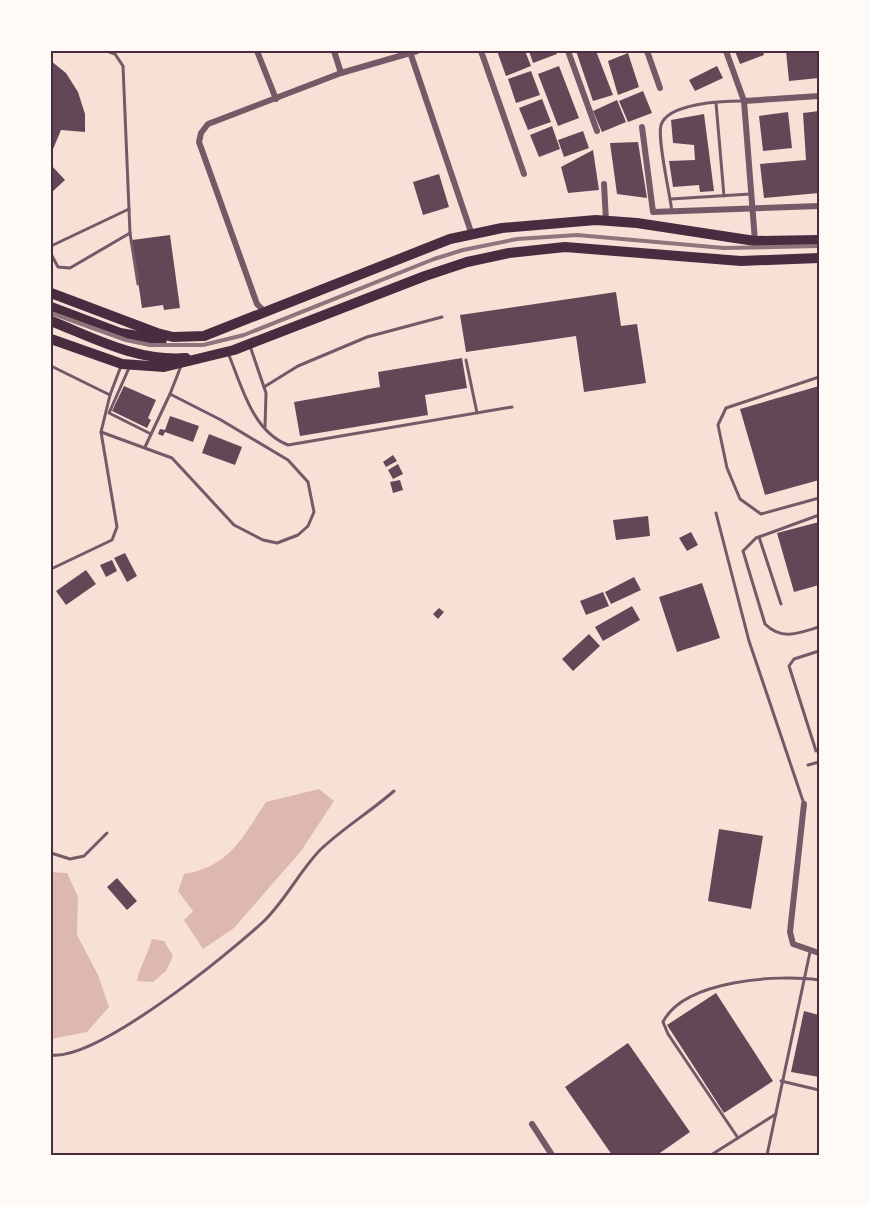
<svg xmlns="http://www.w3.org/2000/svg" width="870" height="1206" viewBox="0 0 870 1206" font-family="'Alegreya Sans',sans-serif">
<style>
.water{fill:#dcb8b0}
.building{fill:#644757}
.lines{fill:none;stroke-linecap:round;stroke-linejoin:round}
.service{stroke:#755966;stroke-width:3}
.minor{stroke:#755966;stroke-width:6}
.primary{stroke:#4a2c40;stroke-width:10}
.rail{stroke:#8f747c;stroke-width:4}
.neatline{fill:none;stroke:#4a2c40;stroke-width:2}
</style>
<rect width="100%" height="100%" fill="#f7e1d7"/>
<!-- water -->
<g class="water">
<path d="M 319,789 L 334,801 L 301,851 L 234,928 L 203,949 L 184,920 L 193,911 L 178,891 L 184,874 C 230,866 242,838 266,802 Z"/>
<polygon points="51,872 67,873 78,897 77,935 98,975 109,1007 87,1032 51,1039"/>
<path d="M 152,939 L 164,941 L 173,956 L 166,971 L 153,982 L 137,981 C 140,966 148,954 152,939 Z"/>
</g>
<!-- building -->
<g class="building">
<polygon points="497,51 525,51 531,66 506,76"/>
<polygon points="529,51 556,51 557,54 533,63"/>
<polygon points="576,51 596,51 613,95 593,101"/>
<polygon points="735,51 763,51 764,55 740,64"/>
<polygon points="786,51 819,51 819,78 789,81"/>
<polygon points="628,53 639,87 618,95 608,61"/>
<polygon points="51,61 66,73 78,92 85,114 85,132 61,130 51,154"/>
<polygon points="559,66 579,118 558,126 538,74"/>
<polygon points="717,66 723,78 695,91 689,80"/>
<polygon points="531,71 540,95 516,103 508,79"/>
<polygon points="643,91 652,113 628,122 619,101"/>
<polygon points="542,99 551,122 528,130 519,108"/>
<polygon points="617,100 626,122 602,132 593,111"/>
<polygon points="819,111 819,193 764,198 760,164 806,160 803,113"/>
<polygon points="788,112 792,148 763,151 759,116"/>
<polygon points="704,114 714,191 700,192 699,185 673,187 669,161 695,160 694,145 673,143 671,120"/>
<polygon points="552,126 560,149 539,157 530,135"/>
<polygon points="583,131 589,148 564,157 558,140"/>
<polygon points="638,142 647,198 617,194 610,143"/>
<polygon points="593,150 599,190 568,193 561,167"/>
<polygon points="51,165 65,180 51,193"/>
<polygon points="439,174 449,207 423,215 413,182"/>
<polygon points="170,235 180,308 164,310 163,305 142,308 132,240"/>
<polygon points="616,292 621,326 637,324 646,383 584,392 576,336 466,352 460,315"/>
<polygon points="462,358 467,388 425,395 428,415 300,436 294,402 380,387 378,372"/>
<polygon points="124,386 156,400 148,418 151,420 147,428 112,411"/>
<polygon points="819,386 819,480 765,495 740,409"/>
<polygon points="170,416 199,426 193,442 165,432 163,436 158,434 160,429 165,430"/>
<polygon points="209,434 242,447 235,465 202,453"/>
<polygon points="393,455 397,461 386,467 383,462"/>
<polygon points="398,464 403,474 393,479 388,470"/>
<polygon points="400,480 403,490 393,493 390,482"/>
<polygon points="648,516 650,536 616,540 613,520"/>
<polygon points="819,522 819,585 794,592 777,533"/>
<polygon points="691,532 698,545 687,551 679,538"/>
<polygon points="125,553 137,576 127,582 114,558"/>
<polygon points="112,560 117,571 106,577 100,565"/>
<polygon points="86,570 96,584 66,605 56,591"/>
<polygon points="634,577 641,590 611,604 605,592"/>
<polygon points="702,583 720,638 677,652 659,597"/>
<polygon points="603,592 609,606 586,615 580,601"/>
<polygon points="632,606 640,620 603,641 595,627"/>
<polygon points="439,608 444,612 438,619 433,614"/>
<polygon points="589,634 600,646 573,671 562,659"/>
<polygon points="719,829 763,836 751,909 708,901"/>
<polygon points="117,878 137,901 127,910 107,887"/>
<polygon points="716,993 773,1081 724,1113 667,1025"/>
<polygon points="804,1011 819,1015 819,1077 791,1072"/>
<polygon points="628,1043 690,1132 657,1155 612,1155 565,1087"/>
</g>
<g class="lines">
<!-- service -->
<g class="service">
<polyline points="716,103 724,196"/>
<polyline points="671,199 750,194"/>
<path d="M 672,212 C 670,194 657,139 661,125 C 668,103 723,101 742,101"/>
<polyline points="130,233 138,284"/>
<polyline points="51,246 129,209"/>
<polyline points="51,254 58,267 70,268 130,233 123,66 115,54 107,51"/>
<polyline points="250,346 266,393 265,427"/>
<path d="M 228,353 C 242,386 252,431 288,445 L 512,407"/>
<polyline points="466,360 477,413"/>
<polyline points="51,366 110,395"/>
<polyline points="129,368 109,413 151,434"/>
<polyline points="819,377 726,408 718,425 727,468 740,499 761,514 819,498"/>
<polyline points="264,387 298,366 367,337 442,317"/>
<polyline points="101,432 172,458 234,525 263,540 277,543 298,535 308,526 314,512 308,482 288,460 221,420 170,394 181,366"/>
<polyline points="145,447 170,394"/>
<polyline points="716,513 749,641 804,804"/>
<path d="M 819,515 L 756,538 L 743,551 L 765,624 C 782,641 799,633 819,627"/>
<polyline points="759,537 781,604"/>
<polyline points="51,569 112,540 117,527 101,432 110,395 121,366"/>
<polyline points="816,751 789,666 794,659 819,651"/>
<polyline points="808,765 819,762"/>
<polyline points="51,853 70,859 84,856 107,833"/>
<path d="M 51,1055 C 97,1061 227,955 263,922 C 285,901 299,872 320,850 C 343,828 370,812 394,791"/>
<polyline points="781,1081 819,1090"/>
<path d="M 738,1138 L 668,1034 L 663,1022 C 684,980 778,974 819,980"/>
<polyline points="711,1155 776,1114"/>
<polyline points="767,1155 810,952"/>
</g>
<!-- minor -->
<g class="minor">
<polyline points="257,51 276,99"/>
<polyline points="334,51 341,73"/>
<polyline points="481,51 524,174"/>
<polyline points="568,51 597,131"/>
<polyline points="647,51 660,88"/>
<polyline points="726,51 744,101 755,241"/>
<polyline points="410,52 472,235"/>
<polyline points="744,101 819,96"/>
<polyline points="642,127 653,212 819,206"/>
<polyline points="604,184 606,221"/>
<polyline points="265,312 257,304 199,142 201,133 208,124 341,73 417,51"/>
<polyline points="804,804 790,932 793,944 819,953"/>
<polyline points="532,1124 552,1155"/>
</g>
<!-- primary -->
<g class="primary">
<polyline points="51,293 157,333 173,337 204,336 450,239 502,228 596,220 637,223 755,241 819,240"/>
<polyline points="51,307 120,333 162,340"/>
<path d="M 51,321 C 94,338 138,362 186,358"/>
<polyline points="51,339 122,364 164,367 234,350 425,276 467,262 509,253 565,247 741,261 819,258"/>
</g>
<!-- rail -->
<polyline class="rail" points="51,313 126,340 150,345 203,345 244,335 434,259 463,250 517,239 577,235 724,248 819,246"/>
</g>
<!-- border -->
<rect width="870" height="1206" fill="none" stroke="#fffaf5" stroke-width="105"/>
<rect x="52" y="52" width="766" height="1102" class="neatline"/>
</svg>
